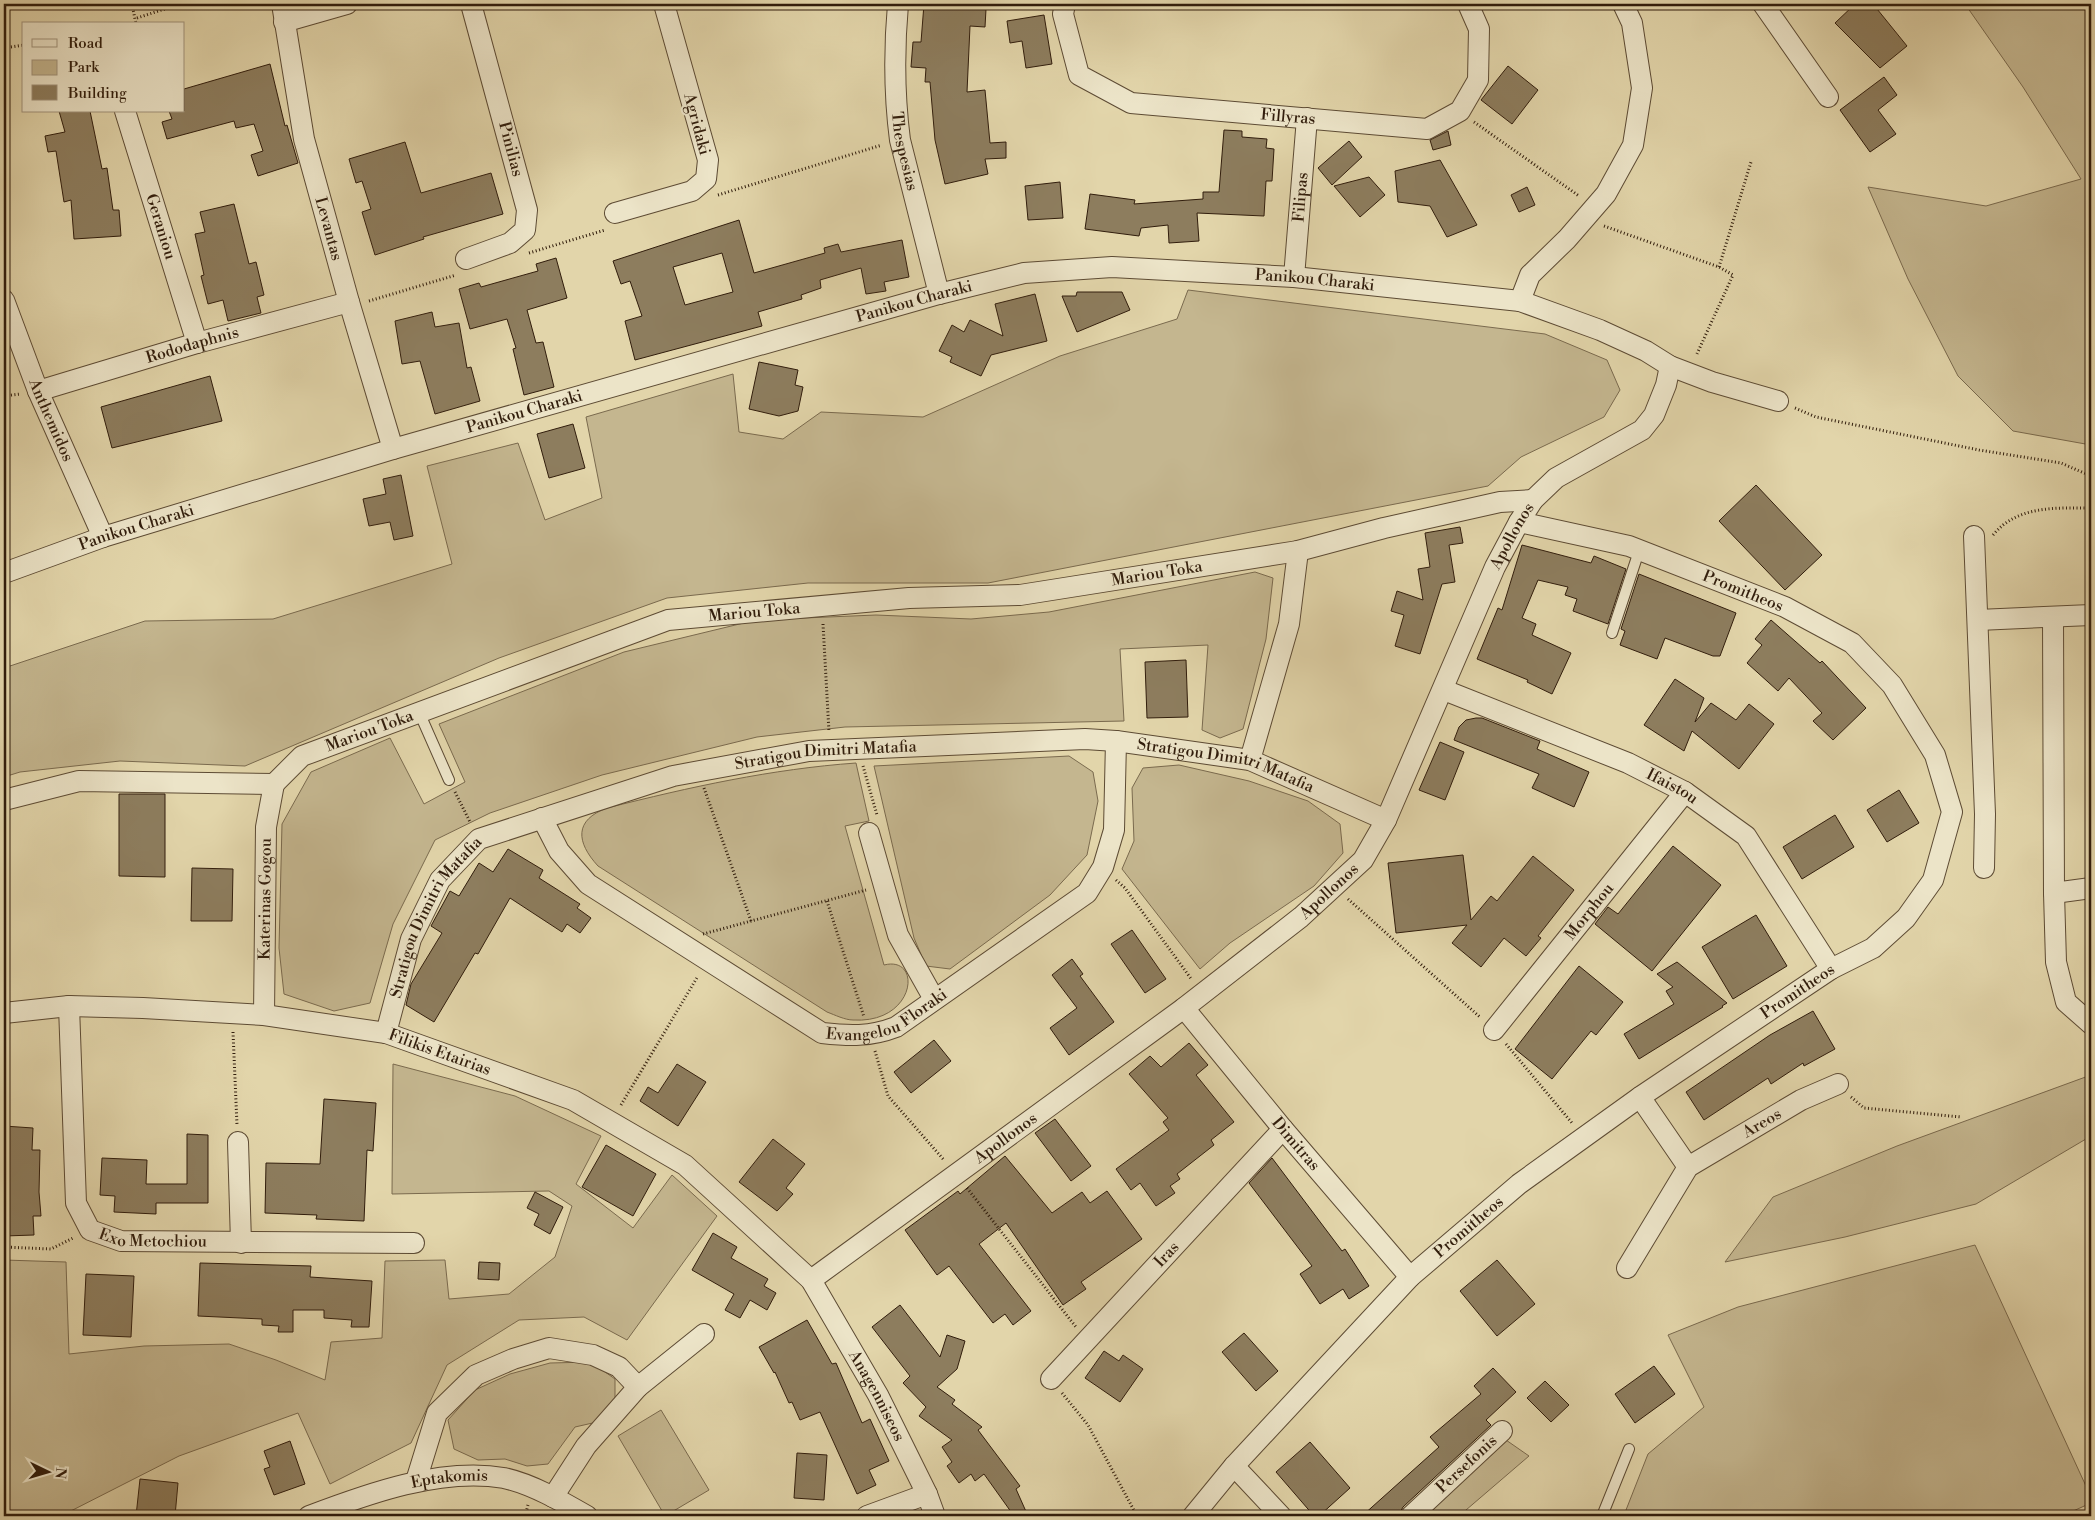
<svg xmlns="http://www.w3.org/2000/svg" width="2095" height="1520" viewBox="0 0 2095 1520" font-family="'Libre Bodoni',serif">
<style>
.green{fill:#c4b68f;stroke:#7a6a4e}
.building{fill:#8d7d5e;stroke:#311d0c;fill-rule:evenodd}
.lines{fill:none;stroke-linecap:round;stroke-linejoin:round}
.service-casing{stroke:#5d4b34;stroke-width:12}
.minor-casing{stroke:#5d4b34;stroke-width:22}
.path{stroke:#311d0c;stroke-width:3;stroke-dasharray:1 2.5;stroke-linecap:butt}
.service{stroke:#ece4c8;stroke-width:10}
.minor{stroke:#ece4c8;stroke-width:20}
.labels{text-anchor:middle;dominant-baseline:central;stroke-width:4;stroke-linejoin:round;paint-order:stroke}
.street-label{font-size:16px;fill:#311d0c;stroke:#ece4c8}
</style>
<rect width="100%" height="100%" fill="#e2d5aa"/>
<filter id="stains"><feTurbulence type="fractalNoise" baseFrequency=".004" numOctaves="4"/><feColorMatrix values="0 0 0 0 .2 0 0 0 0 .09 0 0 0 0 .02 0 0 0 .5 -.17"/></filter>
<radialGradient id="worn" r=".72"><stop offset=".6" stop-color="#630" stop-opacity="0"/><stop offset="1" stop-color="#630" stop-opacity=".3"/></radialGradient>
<!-- green -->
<g class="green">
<polygon points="1965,4 2091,4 2091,445 2013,431 1958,376 1908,279 1868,187 1986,206 2081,179 2023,87"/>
<polygon points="1188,290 1545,334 1607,360 1620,390 1604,417 1521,457 1488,486 988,583 808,583 667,598 499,658 245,766 120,761 20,772 4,777 4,668 145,621 273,619 452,564 427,466 518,443 545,520 602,498 586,417 733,374 739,432 783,439 821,412 923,417 1060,356 1177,319"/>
<polygon points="1255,572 1273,578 1266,639 1243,729 1220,738 1202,730 1208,645 1120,649 1124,721 845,727 757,737 602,775 490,813 435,840 393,924 370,1003 334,1011 284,994 279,948 282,824 311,772 390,738 424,804 465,782 439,724 624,652 756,620 876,615 971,619 1049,612"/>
<polygon points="1069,756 1093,772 1098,801 1087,855 1050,895 950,969 926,966 914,938 874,766"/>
<path d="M 856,763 L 869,821 L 845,826 L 884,965 C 923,955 916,1024 853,1020 C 845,1020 835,1015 827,1012 L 598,866 C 576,842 574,820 607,808 C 690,787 772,769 856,763 Z"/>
<polygon points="1179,765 1249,781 1308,801 1340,824 1343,853 1314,886 1230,943 1200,969 1122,869 1134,841 1132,788 1143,768"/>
<polygon points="393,1064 515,1096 601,1136 576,1184 633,1228 672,1175 717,1216 627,1340 584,1317 519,1320 447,1365 411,1443 330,1484 298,1413 179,1456 61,1516 4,1516 4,1260 66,1262 69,1354 144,1346 229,1344 276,1360 325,1380 331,1342 382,1338 385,1261 445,1260 449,1299 509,1294 555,1257 572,1206 549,1191 392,1194"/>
<polygon points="2091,1075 2091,1136 1976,1204 1845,1237 1725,1262 1773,1197 1897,1146"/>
<polygon points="1975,1245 2091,1497 2091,1503 2062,1516 1628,1516 1626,1510 1648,1454 1704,1407 1668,1335 1738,1307"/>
<polygon points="591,1362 615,1379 615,1399 597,1422 575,1427 548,1464 527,1466 505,1459 478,1460 454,1449 448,1420 475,1390 510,1374 550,1363"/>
<polygon points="661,1410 709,1490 665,1516 618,1436"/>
<polygon points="1506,1440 1529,1456 1459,1516 1424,1516"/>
</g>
<!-- building -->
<g class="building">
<polygon points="924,4 986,9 985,27 970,26 967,92 985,90 990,143 1006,142 1006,158 985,159 988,174 945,184 935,140 930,82 925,82 926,68 911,67 913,42 921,42"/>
<polygon points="1855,4 1873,4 1907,46 1880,68 1835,23"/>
<polygon points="1044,15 1052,64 1026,68 1022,41 1010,43 1007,21"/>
<polygon points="270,64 285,126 287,125 298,163 258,176 251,155 263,151 254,124 236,128 234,121 167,139 162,122 172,119 169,111 184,111 184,89"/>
<polygon points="1508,66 1538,90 1512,124 1481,100"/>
<polygon points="1884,77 1897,95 1878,110 1896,134 1870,152 1840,110"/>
<polygon points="59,111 90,111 102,169 107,168 113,210 119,210 121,236 74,239 71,200 64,202 56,151 48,152 45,136 65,132"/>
<polygon points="1224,130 1242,131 1242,137 1267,139 1266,148 1274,149 1272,181 1266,181 1264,216 1197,213 1199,241 1169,243 1168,225 1141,228 1139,236 1085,229 1090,194 1135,200 1134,204 1203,199 1203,192 1219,192"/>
<polygon points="1448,131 1451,145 1433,150 1430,140"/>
<polygon points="1349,141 1362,157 1332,185 1318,168"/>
<polygon points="405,142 421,193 491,173 503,214 423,237 424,239 375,255 362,212 371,209 362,181 356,183 349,159"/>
<polygon points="1440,160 1477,225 1447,237 1430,206 1398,202 1395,171"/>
<polygon points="1369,177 1385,195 1360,217 1334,186"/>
<polygon points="1060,182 1063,218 1028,220 1025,186"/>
<polygon points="1527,187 1535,205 1519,212 1511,195"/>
<polygon points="234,204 249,264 256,262 264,295 257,297 261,313 228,321 223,300 208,304 201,276 204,275 195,234 205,232 200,212"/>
<path d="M 739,220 L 754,273 L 825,253 L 824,248 L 838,244 L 841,252 L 902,240 L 909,277 L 884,282 L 886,291 L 866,294 L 861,268 L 820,280 L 821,288 L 801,295 L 802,299 L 758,312 L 762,326 L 635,360 L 625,321 L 642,316 L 630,281 L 621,284 L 613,261 ZM 722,253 L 733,292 L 685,305 L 673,267 Z"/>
<polygon points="556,258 567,298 527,310 536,343 543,342 554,387 524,395 513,349 516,348 507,319 470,329 459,289 479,283 481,287 538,271 536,264"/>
<polygon points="1077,292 1122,292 1130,310 1077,332 1062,296 1076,296"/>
<polygon points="1035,294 1047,341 991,355 981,376 950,362 952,357 939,351 952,325 964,332 970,320 1003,336 995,304"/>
<polygon points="432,312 435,327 459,323 467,368 471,367 480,401 435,414 420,361 402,364 395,321"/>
<polygon points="759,362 798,370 795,385 803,387 798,411 779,416 749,409"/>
<polygon points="210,376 222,421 112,448 101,407"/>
<polygon points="573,424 585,468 549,478 537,434"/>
<polygon points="401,475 413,536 394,540 390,522 369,526 363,499 386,494 383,479"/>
<polygon points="1756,485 1822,555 1785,590 1719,521"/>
<polygon points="1460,527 1463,543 1449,545 1455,582 1442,584 1420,654 1395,646 1404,615 1391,611 1397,591 1423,600 1418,569 1430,567 1425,533"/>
<polygon points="1522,545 1591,563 1594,556 1626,569 1608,624 1573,611 1577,599 1565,595 1568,587 1538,580 1522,618 1536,624 1532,635 1571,653 1552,694 1527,682 1528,680 1477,659 1498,608 1502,610"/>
<polygon points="1639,574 1736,613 1720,656 1713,656 1665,638 1657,659 1620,645 1625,631 1621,629"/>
<polygon points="1771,620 1820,663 1822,661 1866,708 1833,740 1813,721 1822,713 1789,678 1778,691 1747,663 1762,645 1755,639"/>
<polygon points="1186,660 1188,717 1147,718 1145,662"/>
<polygon points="1675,679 1704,698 1695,722 1711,703 1736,720 1749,704 1774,724 1739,769 1692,731 1684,751 1644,725"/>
<polygon points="1476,718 1482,718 1540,741 1537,749 1589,772 1574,807 1532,788 1539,774 1454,740 1459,727 1466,720"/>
<polygon points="1440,742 1464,752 1445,800 1419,790"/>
<polygon points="1899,790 1919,823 1887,842 1867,810"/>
<polygon points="119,794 165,794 165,877 119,876"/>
<polygon points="1835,815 1854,847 1802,879 1783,847"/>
<polygon points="1673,846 1721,885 1652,971 1595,924 1608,907 1618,914"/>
<polygon points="508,849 543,870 539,878 580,904 577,908 591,918 580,933 567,924 562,932 510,898 478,954 475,953 434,1022 406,1005 411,984 442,933 431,926 450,891 459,896 479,863 493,872"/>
<polygon points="1463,855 1471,920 1491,896 1497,901 1533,856 1574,890 1538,936 1541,938 1526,956 1504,938 1481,967 1452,943 1467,925 1396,933 1388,863"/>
<polygon points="192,868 233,869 232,921 191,921"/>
<polygon points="1756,915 1787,966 1733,999 1702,947"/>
<polygon points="1132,930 1166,979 1145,993 1111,944"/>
<polygon points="1072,959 1083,974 1080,976 1114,1022 1069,1055 1050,1028 1077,1008 1052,975"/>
<polygon points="1677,962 1727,1003 1722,1006 1723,1007 1639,1059 1624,1034 1674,1004 1666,991 1673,987 1657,974"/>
<polygon points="1579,966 1623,1002 1596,1035 1591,1031 1552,1079 1515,1049"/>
<polygon points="1813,1011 1835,1049 1804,1066 1803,1063 1771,1084 1768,1078 1704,1120 1686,1092 1770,1035"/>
<polygon points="934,1040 951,1061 911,1093 894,1072"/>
<polygon points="1189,1043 1208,1065 1196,1075 1234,1122 1211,1140 1214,1145 1177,1174 1180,1179 1170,1186 1175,1193 1156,1206 1140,1183 1131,1190 1116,1169 1169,1130 1163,1122 1168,1118 1129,1074 1150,1056 1161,1067"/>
<polygon points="677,1064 706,1082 678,1126 640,1101 648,1087 658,1093"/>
<polygon points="324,1099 376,1103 373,1151 367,1150 364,1221 316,1219 317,1215 265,1213 266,1163 320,1164"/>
<polygon points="1055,1119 1091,1166 1071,1181 1035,1133"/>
<polygon points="4,1126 33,1128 32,1150 40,1150 39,1192 41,1216 33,1216 34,1235 4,1236"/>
<polygon points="187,1134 208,1135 208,1203 156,1203 156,1214 114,1212 115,1196 100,1195 102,1158 147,1160 146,1184 187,1184"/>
<polygon points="773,1139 805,1164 786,1188 793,1194 777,1211 739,1182"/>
<polygon points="606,1145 656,1174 633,1216 582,1187"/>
<polygon points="1005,1156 1052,1213 1082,1192 1090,1203 1107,1191 1142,1239 1081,1282 1086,1289 1063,1305 1006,1223 979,1244 1031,1311 1013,1325 1005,1314 993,1323 949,1266 937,1275 905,1230 958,1191 960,1194"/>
<polygon points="1272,1158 1342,1251 1345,1249 1369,1286 1349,1299 1343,1289 1320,1304 1300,1274 1312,1266 1249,1183"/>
<polygon points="535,1192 563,1207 550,1234 534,1225 539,1214 527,1208"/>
<polygon points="713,1233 737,1247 731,1258 768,1279 764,1286 776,1293 767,1310 750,1300 740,1318 725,1310 734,1294 692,1270"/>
<polygon points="1497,1260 1535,1304 1497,1336 1460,1291"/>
<polygon points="479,1262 500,1263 499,1280 478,1279"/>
<polygon points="200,1263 311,1266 310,1277 372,1281 369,1327 351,1327 352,1320 324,1318 324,1310 293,1310 293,1332 278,1332 279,1326 262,1325 262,1319 198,1316"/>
<polygon points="86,1274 134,1276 131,1337 83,1335"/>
<polygon points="900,1305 940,1357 947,1335 965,1341 957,1369 937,1387 955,1400 952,1404 982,1427 978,1430 1020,1486 1016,1489 1028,1516 1014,1516 984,1474 975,1481 971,1474 959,1483 947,1466 952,1462 942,1447 952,1440 919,1416 926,1407 903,1383 910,1376 872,1327"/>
<polygon points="807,1320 832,1364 836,1363 862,1423 870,1419 889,1461 869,1470 876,1485 857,1494 820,1412 800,1420 792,1402 789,1403 775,1372 774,1373 759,1347"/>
<polygon points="1244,1333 1278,1371 1256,1391 1222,1352"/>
<polygon points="1104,1351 1119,1361 1123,1355 1143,1369 1120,1402 1085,1378"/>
<polygon points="1654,1366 1675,1394 1635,1423 1615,1394"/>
<polygon points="1493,1368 1516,1392 1486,1420 1491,1425 1403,1507 1398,1516 1362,1516 1439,1447 1430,1437 1481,1394 1474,1386"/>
<polygon points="1545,1381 1569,1405 1551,1422 1527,1398"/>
<polygon points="290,1441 305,1484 274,1495 264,1469 270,1467 264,1451"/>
<polygon points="1310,1442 1350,1488 1319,1516 1314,1516 1276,1472"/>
<polygon points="797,1453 827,1455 824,1500 794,1498"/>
<polygon points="140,1479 178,1483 175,1516 136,1516"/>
</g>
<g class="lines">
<!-- service casing -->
<g class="service-casing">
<g id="service">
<polyline points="1612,633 1639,551"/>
<polyline points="419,712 449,780"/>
<polyline points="1602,1516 1629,1449"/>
</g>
</g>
<!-- minor casing -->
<g class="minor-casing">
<g id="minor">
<path id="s1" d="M 282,4 L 304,139 L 349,302 L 393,449"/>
<path id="s2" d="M 898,4 C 894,49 894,94 900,140 L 939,294"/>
<path id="s3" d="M 1065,4 L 1063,14 L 1079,75 L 1131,103 L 1427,129 L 1460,111 L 1478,80 L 1479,29 L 1468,4"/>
<polyline points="1763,4 1828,97"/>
<polyline points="284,22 347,4"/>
<path id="s4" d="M 125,111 L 197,343"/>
<polyline points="615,213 692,191 706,179 708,160 664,4"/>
<polyline points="466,259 510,243 525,230 527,210 471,4"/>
<path id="s5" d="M 1294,277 L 1307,118"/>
<path id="s6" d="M 4,300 L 38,391 L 103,537"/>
<polyline points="1520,301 1600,330 1646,351 1670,366 1712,382 1778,401"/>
<path id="s7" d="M 38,391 L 197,343 L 349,302"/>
<polyline points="1974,536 1985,814 1984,868"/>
<path id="s8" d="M 4,573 L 103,537 L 393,449 L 939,294 L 1024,273 L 1112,267 L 1294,277 L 1520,301 L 1530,275 L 1567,239 L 1606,194 L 1633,145 L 1642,88 L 1632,23 L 1623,4"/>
<polyline points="2053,618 2054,893 2056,962 2066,1002 2091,1024"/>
<polyline points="1978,620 2091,615"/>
<path id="s9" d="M 1444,690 L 1628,763 L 1685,792 L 1746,836 L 1831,969"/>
<polyline points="1250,760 1289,624 1298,551"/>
<path id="s10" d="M 4,800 L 79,781 L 274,784 L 302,756 L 668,620 L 909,598 L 1020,595 L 1298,551 L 1384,528 L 1500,502 L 1533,500"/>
<path id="s11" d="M 542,818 L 559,851 L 588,884 L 822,1033 C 849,1036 870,1037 896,1027 L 1087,893 L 1103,867 L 1114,830 L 1116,741"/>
<polyline points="869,833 898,935 934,999"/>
<polyline points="2054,893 2091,888"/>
<path id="s12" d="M 69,1006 L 76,1203 L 90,1230 L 121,1241 L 414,1243"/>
<path id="s13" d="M 1184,1008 L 1283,1129 L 1410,1277"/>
<path id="s14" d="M 4,1013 L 69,1006 L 143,1008 L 264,1015 L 386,1033 L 573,1100 L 685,1165 L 811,1280 L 878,1395 L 927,1494 L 935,1516"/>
<path id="s15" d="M 264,1015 L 266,827 L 274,784"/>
<path id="s16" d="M 1494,1030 L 1685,792"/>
<path id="s17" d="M 386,1033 L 411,939 L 440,880 L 479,839 L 673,776 L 809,751 L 1085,739 L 1116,741 L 1250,760 L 1386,820"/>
<polyline points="1640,1097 1688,1167"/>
<polyline points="238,1142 241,1243"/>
<path id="s18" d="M 1627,1268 L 1688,1167 L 1801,1100 L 1838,1084"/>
<path id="s19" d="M 811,1280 L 1184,1008 L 1301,917 L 1363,860 L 1386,820 L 1495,567 L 1519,522 L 1533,500 L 1556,478 L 1642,430 L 1654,415 L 1666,385 L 1670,366"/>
<path id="s20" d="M 1051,1379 L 1283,1129"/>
<polyline points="1234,1466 1281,1516"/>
<polyline points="416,1481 437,1413 476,1375 513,1359 549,1348 593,1355 619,1367 638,1387"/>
<polyline points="553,1497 586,1446 638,1387 704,1334"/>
<path id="s21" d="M 309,1516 C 367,1494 441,1467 504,1478 C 532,1484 563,1502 587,1516"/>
<polyline points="867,1516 927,1494"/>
<path id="s22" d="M 1193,1516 L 1234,1466 L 1410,1277 L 1519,1184 L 1640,1097 L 1831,969 L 1873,948 L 1906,918 L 1933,880 L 1952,812 L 1935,755 L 1892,685 L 1852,643 L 1785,607 L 1629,546 L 1519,522"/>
<path id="s23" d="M 1411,1516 L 1502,1431"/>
</g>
</g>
<!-- path -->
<g class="path">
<polyline points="132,4 136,24"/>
<polyline points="137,18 180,4"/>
<polyline points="4,48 24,45"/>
<polyline points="1474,122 1579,196"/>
<polyline points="718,195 882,145"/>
<polyline points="1604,226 1719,267 1733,275 1696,356"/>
<polyline points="529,253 605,230"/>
<polyline points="1719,267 1751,162"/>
<polyline points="369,301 456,275"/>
<polyline points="4,396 20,394"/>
<polyline points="1795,408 1816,417 1979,450 2061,463 2091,476"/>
<path d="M 1993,535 C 2018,505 2056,508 2091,508"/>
<polyline points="823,624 829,732"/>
<polyline points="863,766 877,815"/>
<polyline points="704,788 751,921"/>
<polyline points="455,792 470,822"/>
<polyline points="1116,880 1125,888 1192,980"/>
<polyline points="1348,899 1481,1018"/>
<polyline points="827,901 864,1017"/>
<polyline points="703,934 866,890"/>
<polyline points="233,1032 237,1125"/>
<polyline points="1506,1044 1572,1123"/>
<polyline points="875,1051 888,1096 944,1160"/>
<polyline points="1851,1097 1864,1108 1961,1117"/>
<polyline points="621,1105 698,976"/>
<polyline points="967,1188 1076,1327"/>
<polyline points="4,1247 51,1249 73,1238"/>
<polyline points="1062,1393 1088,1425 1137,1516"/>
<polyline points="525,1516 528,1505"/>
</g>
<!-- service -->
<use href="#service" class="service"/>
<!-- minor -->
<use href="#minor" class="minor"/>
</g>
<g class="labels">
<!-- street labels -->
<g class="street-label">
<text stroke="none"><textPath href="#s3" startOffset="290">Fillyras</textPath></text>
<text transform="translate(697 124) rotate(75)">Agridaki</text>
<text transform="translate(511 149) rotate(75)">Pinilias</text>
<text stroke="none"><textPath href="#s2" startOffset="148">Thespesias</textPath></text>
<text stroke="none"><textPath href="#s5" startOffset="80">Filipas</textPath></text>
<text stroke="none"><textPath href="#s4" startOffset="121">Geraniou</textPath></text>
<text stroke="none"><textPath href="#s1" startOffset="230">Levantas</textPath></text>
<text stroke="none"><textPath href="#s8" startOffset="1355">Panikou Charaki</textPath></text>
<text stroke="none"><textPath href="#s8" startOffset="950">Panikou Charaki</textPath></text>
<text stroke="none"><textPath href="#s7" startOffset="161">Rododaphnis</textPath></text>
<text stroke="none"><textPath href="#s8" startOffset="545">Panikou Charaki</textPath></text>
<text stroke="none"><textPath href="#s6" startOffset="129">Anthemidos</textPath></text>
<text stroke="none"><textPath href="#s8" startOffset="140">Panikou Charaki</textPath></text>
<text stroke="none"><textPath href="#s19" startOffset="1051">Apollonos</textPath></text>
<text stroke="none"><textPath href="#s10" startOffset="1194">Mariou Toka</textPath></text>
<text transform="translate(1743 591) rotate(22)">Promitheos</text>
<text stroke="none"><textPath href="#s10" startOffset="789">Mariou Toka</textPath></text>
<text stroke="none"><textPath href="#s10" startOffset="384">Mariou Toka</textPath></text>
<text stroke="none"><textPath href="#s17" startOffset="578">Stratigou Dimitri Matafia</textPath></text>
<text stroke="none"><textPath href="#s17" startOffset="982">Stratigou Dimitri Matafia</textPath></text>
<text stroke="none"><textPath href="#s9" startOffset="248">Ifaistou</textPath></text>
<text stroke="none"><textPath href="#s19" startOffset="648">Apollonos</textPath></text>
<text stroke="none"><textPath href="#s15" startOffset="116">Katerinas Gogou</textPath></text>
<text stroke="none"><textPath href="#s16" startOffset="152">Morphou</textPath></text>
<text stroke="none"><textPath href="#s17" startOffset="128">Stratigou Dimitri Matafia</textPath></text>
<text stroke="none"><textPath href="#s22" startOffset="805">Promitheos</textPath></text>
<text stroke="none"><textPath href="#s11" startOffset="428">Evangelou Floraki</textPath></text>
<text stroke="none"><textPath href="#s14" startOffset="441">Filikis Etairias</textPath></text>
<text stroke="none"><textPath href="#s18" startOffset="204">Areos</textPath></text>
<text stroke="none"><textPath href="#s19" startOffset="241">Apollonos</textPath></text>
<text stroke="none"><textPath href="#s13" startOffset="176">Dimitras</textPath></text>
<text stroke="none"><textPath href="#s22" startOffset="400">Promitheos</textPath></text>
<text stroke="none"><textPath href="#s12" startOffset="292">Exo Metochiou</textPath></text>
<text stroke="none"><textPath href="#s20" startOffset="170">Iras</textPath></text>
<text stroke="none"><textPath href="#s14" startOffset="1016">Anagenniseos</textPath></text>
<text stroke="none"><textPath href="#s23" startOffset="76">Persefonis</textPath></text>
<text stroke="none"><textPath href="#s21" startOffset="146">Eptakomis</textPath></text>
</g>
</g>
<!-- margin -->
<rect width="2095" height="1520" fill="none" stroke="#e2d5aa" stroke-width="20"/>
<rect x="5" y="5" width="2085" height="1510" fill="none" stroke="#311d0c" stroke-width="2.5"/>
<rect x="10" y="10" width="2075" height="1500" fill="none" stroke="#311d0c"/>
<!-- legend -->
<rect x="22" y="22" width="162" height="90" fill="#ece4c8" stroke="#a1947d"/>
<rect x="32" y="39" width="25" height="8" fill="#ece4c8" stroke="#a1947d"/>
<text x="68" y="48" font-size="15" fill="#311d0c">Road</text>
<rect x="32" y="60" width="25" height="15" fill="#c4b68f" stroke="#a1947d"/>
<text x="68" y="72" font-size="15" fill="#311d0c">Park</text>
<rect x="32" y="85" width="25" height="15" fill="#8d7d5e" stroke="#a1947d"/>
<text x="68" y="98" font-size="15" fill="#311d0c">Building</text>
<!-- north arrow -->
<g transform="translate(48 1472) rotate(95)" stroke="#ece4c8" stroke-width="4" paint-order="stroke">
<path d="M0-4L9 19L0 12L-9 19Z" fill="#311d0c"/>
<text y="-8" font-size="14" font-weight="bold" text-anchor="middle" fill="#311d0c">N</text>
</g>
<rect width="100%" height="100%" filter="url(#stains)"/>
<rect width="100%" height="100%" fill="url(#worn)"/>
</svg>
